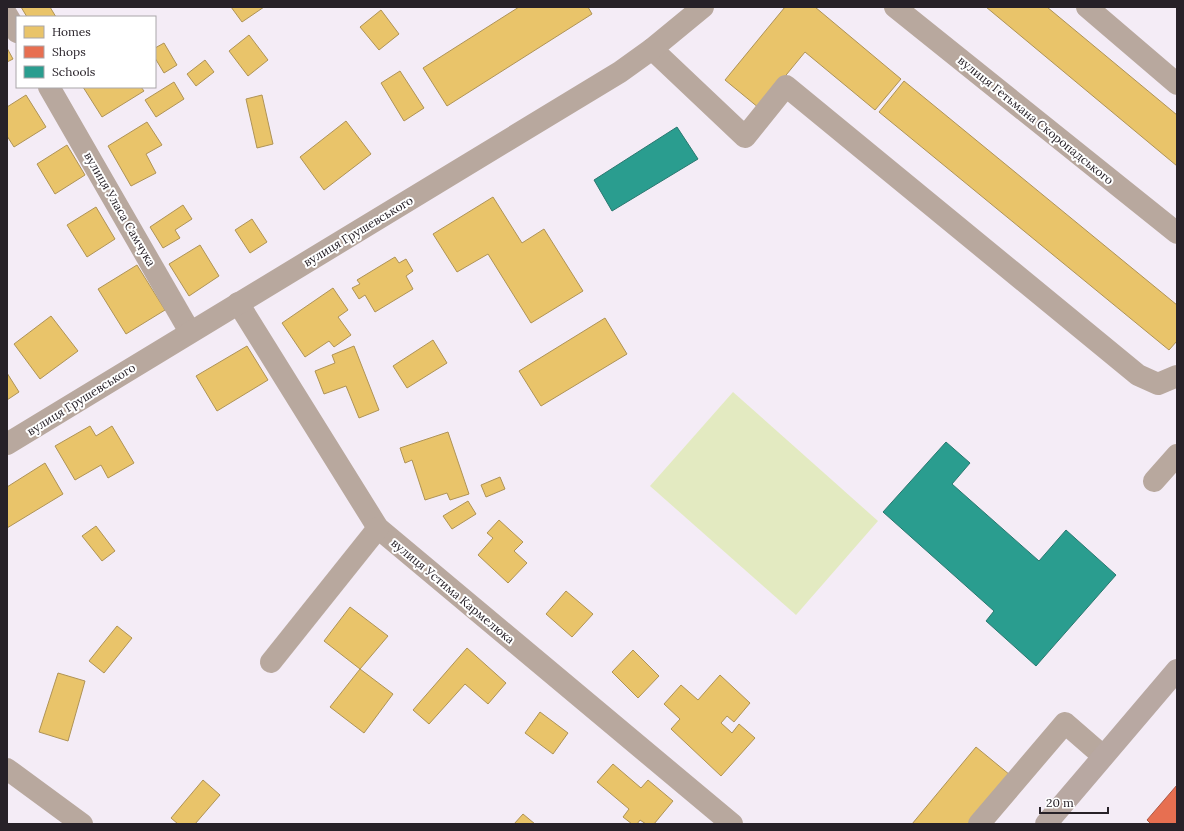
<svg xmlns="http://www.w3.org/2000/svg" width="1184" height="831" viewBox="0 0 1184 831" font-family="Lora,serif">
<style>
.green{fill:#e3eac1}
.homes{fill:#e9c46a;stroke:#af9356}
.shops{fill:#e76f51;stroke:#ad5845}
.schools{fill:#2a9d8f;stroke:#297870}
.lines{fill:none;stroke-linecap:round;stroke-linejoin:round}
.minor{stroke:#b8a89e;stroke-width:22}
.major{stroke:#b8a8a2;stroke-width:22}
.labels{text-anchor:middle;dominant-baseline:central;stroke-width:4;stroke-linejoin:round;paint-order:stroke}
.street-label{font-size:12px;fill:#272128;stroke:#fff}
</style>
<rect width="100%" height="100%" fill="#f4ecf6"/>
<!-- green -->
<polygon class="green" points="733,392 878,521 796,615 650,486"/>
<!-- homes -->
<g class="homes">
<polygon points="21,7 50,7 56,17 27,17"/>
<polygon points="231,7 264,7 242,22"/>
<polygon points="519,7 588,7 592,14 447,106 423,68"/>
<polygon points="785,7 815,7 901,79 875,110 805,52 759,108 725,80"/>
<polygon points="986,7 1047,7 1177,115 1177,166"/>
<polygon points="381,10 399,34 379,50 360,27"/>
<polygon points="249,35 268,60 248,76 229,51"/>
<polygon points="164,43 177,65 164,73 155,58 155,48"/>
<polygon points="7,48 13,59 7,62"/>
<polygon points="205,60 214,72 196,86 187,74"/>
<polygon points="400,71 424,108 404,121 381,83"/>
<polygon points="904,81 1177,305 1177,341 1169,350 879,112"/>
<polygon points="174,82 184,99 156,117 145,100"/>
<polygon points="83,87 141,87 144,91 102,117"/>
<polygon points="26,95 46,127 14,147 7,136 7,107"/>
<polygon points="262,95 273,144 257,148 246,99"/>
<polygon points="346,121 371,154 324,190 300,157"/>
<polygon points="147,122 162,145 146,154 156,173 131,186 108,146"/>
<polygon points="67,145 85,175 55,194 37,164"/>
<polygon points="493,197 522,243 544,229 583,291 531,323 488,254 457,272 433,234"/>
<polygon points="183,205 192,219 175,230 180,238 163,248 150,227"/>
<polygon points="96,207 115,239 87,257 67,225"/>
<polygon points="252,219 267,242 250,253 235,230"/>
<polygon points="200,245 219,276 189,296 169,264"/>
<polygon points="395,257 399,263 406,259 413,271 406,276 413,289 375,312 365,295 359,299 352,288 360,284 357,280"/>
<polygon points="137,265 165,310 126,334 98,289"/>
<polygon points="333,288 348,310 338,317 351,335 334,347 329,341 305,357 282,323"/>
<polygon points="51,316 78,351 40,379 14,344"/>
<polygon points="605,318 627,354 541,406 519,371"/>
<polygon points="433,340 447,363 407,388 393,366"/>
<polygon points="247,346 268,380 217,411 196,376"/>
<polygon points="354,346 379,410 359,418 346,386 324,394 315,371 335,363 332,355"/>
<polygon points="7,373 19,392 7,400"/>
<polygon points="90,426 96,436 112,426 134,463 108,478 101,465 75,480 55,446"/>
<polygon points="448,432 469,494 450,500 447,493 425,500 412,460 405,463 400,448"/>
<polygon points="45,463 63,494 7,528 7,487"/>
<polygon points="500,477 505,489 486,497 481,485"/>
<polygon points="468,501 476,514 452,529 443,516"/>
<polygon points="499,520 523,542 514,551 527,563 508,583 478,555 493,538 487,533"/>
<polygon points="96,526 115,551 102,561 82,536"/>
<polygon points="566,591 593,614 572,637 546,614"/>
<polygon points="350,607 388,636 360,669 324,641"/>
<polygon points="117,626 132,638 104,673 89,661"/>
<polygon points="467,648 506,683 488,704 465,684 429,724 413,710"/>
<polygon points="633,650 659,676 638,698 612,672"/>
<polygon points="360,669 393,694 364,733 330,707"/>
<polygon points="58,673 85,681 68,741 39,732"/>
<polygon points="720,675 750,703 734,722 727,716 721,723 732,733 739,724 755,738 721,776 671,729 680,719 664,704 681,685 698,700"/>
<polygon points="540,712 568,733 553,754 525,733"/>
<polygon points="976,747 1010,775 968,824 912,824"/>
<polygon points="613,764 641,788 648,780 673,801 654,824 646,824 640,820 637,824 632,824 623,817 629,809 597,782"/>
<polygon points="203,780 220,795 195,824 178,824 171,818"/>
<polygon points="523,814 535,824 514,824"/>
</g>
<!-- shops -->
<polygon class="shops" points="1177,785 1177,824 1151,824 1147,820"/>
<!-- schools -->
<g class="schools">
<polygon points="677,127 698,159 612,211 594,180"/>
<polygon points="946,442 970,463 952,484 1039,561 1066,530 1116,575 1036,666 986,621 994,611 883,512"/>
</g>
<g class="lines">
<!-- minor -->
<g class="minor">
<polyline points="895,7 1177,233"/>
<polyline points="1087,7 1177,84"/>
<polyline points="7,15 17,32"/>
<polyline points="652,49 745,137 786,86 1138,375 1158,384 1177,376"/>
<polyline points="49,87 190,332"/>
<polyline points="238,303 378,528 732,824"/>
<polyline points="7,444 620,72 652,49 703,7"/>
<polyline points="1154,481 1177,455"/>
<polyline points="271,662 378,528"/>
<polyline points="7,769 82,824"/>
<polyline points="979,824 1065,723 1103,756"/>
</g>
<!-- major -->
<polyline class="major" points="1046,824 1177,670"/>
</g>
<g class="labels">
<!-- street labels -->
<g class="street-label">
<text transform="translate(1036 120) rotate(39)">вулиця Гетьмана Скоропадського</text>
<text transform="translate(120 209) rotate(60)">вулиця Уласа Самчука</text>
<text transform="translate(358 231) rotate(-31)">вулиця Грушевського</text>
<text transform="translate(81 399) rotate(-32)">вулиця Грушевського</text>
<text transform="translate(453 591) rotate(40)">вулиця Устима Кармелюка</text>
</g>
</g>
<!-- border -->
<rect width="1184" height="831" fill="none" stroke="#272128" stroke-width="16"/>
<!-- legend -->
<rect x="16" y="16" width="140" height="72" fill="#ffffff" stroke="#a9a6a9"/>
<rect x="24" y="26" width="20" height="12" fill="#e9c46a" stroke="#a9a6a9"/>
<text x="52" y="36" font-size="12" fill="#272128">Homes</text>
<rect x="24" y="46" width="20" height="12" fill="#e76f51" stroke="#a9a6a9"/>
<text x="52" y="56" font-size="12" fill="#272128">Shops</text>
<rect x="24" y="66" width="20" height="12" fill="#2a9d8f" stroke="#a9a6a9"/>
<text x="52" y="76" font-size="12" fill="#272128">Schools</text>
<!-- scale -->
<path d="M1040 807v6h68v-6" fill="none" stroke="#272128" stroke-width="2"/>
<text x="1046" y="807" font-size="12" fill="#272128" stroke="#ffffff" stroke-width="3" paint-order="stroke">20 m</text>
</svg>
